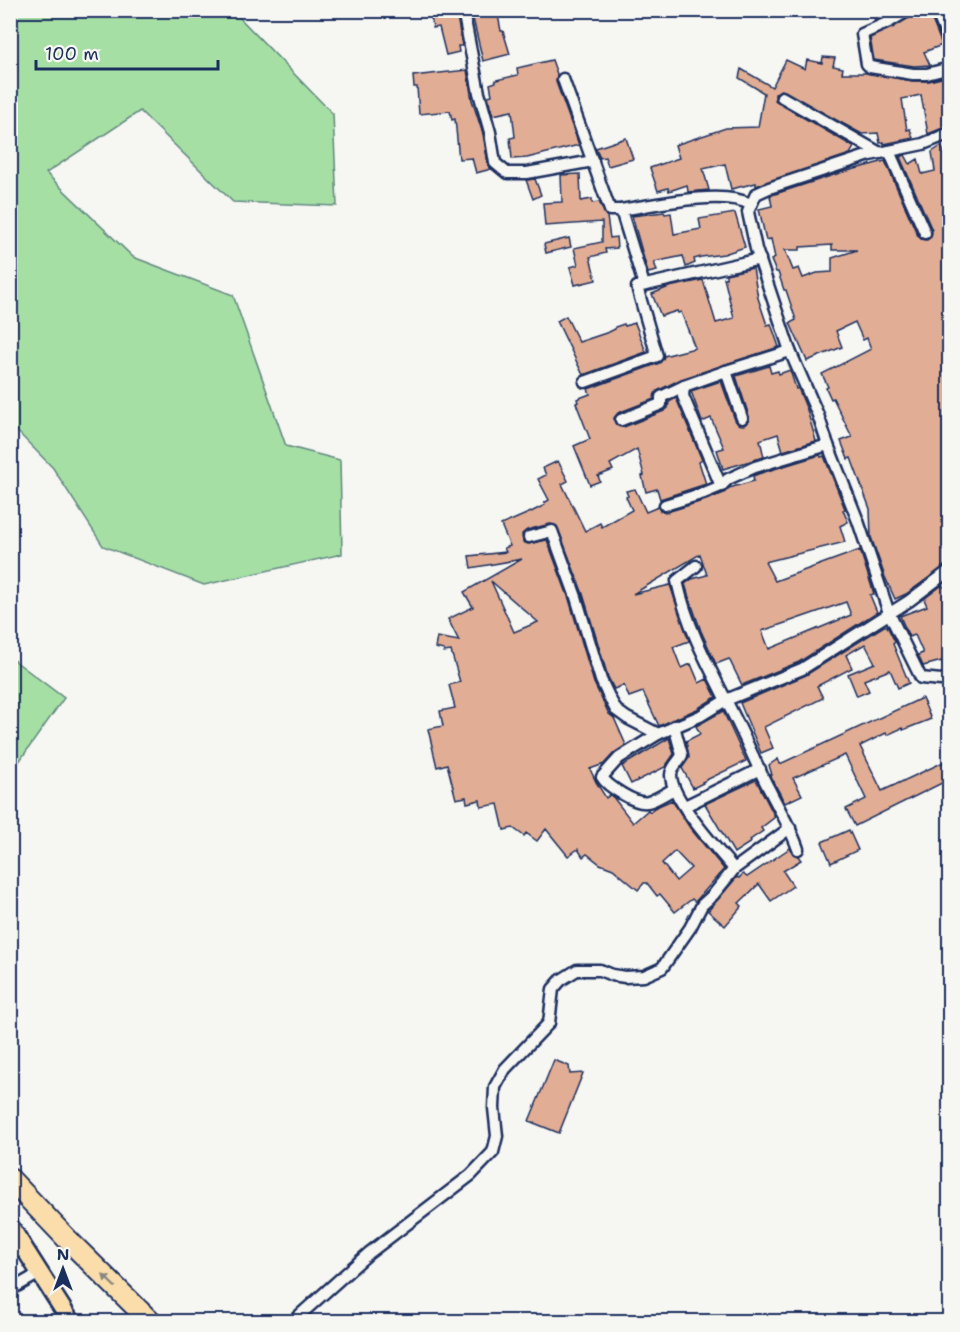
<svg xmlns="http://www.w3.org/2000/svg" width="960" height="1332" viewBox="0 0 960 1332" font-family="'Shantell Sans',sans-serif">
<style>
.green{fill:#a6dfa4;stroke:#608781;stroke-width:1.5}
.building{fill:#e1ad94;stroke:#1b2f5e;stroke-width:1.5;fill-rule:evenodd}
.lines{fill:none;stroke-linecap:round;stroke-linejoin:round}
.minor-casing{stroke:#1b2f5e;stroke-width:15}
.primary-casing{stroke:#1b2f5e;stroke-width:21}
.motorway-casing{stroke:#1b2f5e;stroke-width:24}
.minor{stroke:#f6f6f2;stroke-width:10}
.primary{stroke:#faddab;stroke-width:16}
.motorway{stroke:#faddab;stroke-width:20}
.oneway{fill:#8a8684}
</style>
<rect width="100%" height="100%" fill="#f6f6f2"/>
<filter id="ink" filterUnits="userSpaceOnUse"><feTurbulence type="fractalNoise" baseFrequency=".0167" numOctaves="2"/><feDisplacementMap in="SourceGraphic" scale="12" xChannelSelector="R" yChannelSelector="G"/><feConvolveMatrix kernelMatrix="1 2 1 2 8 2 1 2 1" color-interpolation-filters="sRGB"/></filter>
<g filter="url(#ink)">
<!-- green -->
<g class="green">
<polygon points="10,11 233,11 333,114 337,206 233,202 140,111 46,173 133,257 233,295 286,446 340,460 342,554 204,585 103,546 53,468 11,425"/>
<polygon points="11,658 64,698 11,773"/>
</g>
<!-- building -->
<g class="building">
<polygon points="447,10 456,10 462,46 458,46 459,52 446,55 439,27 433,28 431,17 448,14"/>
<polygon points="471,10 497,10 501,31 503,31 510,54 483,61"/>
<polygon points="870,10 894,10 875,20"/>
<polygon points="916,10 928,10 942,45 924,52 930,65 914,66 874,60 870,38 913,16"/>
<polygon points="823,57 835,58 833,66 843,68 842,73 866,73 913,81 929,81 950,76 950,125 928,134 921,95 902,99 907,130 910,129 913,138 884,144 884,142 880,143 878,133 862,134 781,90 775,94 775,100 778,103 854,147 850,154 756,186 756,183 731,189 725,164 703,169 709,190 688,192 687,185 669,191 668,188 658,191 650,168 679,158 675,145 726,128 758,127 764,93 739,78 741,69 772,87 786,60 805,69 807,60 822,63"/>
<polygon points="552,60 557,74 556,82 579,145 527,158 512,159 510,138 515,137 512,111 493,115 488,96 492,95 490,84 496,82 496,80 518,75 517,68"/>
<polygon points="467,70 472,100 483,134 488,164 491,169 476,173 472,158 459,159 455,119 452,120 450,111 419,114 417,87 414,87 413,76"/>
<polygon points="626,138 633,159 608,166 605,157 600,158 596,148"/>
<path d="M 941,146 L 950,165 L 950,563 L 906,594 L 895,599 L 885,577 L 871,537 L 870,509 L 851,458 L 848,459 L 841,441 L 852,437 L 833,398 L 831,399 L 826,388 L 828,387 L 822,374 L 871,349 L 867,338 L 863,340 L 855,322 L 836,331 L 842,347 L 807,361 L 790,323 L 796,320 L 786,290 L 784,290 L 778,272 L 776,272 L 771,260 L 775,258 L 771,239 L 766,240 L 759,209 L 772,206 L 770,196 L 772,195 L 840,173 L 885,161 L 918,236 L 921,239 L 927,240 L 931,237 L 932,230 L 900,157 L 905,155 L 910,164 L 918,159 L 922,174 L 935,171 L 932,152 ZM 832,245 L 832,250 L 857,250 L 832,258 L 832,272 L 817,273 L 803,278 L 799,268 L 793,270 L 785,250 L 800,250 L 800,247 Z"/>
<polygon points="580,174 581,201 592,199 592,203 599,202 607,217 610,238 616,237 617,248 605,249 606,253 590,257 596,280 575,285 570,267 578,265 574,248 602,242 602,222 545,226 543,203 562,202 561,175"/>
<polygon points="535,179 541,195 533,199 526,180"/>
<polygon points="664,212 665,214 671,213 674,234 701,229 699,219 735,213 745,247 724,254 701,257 694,259 695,263 686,267 683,256 654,262 657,271 648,273 632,216"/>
<polygon points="569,238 571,247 546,253 544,244"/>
<polygon points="753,268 758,298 767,325 771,324 779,347 681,379 657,391 654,399 618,413 614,418 616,425 624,427 664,411 668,408 669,402 676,398 702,460 699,462 706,484 660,499 657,489 646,492 642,476 644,475 637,449 610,464 613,470 598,476 600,481 590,485 574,446 590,439 576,403 578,402 577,399 590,394 588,389 660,363 664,356 695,348 681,312 678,313 677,311 661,316 652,294 669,287 703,280 716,323 734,318 724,278 726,278 726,274"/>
<polygon points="566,316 579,342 609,332 615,329 615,327 624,324 625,326 635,323 646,352 583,375 557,321"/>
<polygon points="769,366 771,373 778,371 779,374 790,370 796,389 798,388 807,410 816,441 783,451 778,434 760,440 764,457 723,469 717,450 724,448 711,418 702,422 691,391 721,381 735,420 738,424 744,425 748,422 749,416 736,376"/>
<path d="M 820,455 L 821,457 L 824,456 L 845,509 L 843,510 L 848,522 L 840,526 L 845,542 L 765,562 L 775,581 L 860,550 L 874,594 L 870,595 L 877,612 L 799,662 L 742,685 L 729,659 L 716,664 L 701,631 L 689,597 L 685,584 L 692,579 L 707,575 L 700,554 L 633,594 L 670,585 L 689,641 L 673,647 L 681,668 L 691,664 L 699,683 L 707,679 L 716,697 L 697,709 L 659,726 L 643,692 L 629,697 L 624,685 L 614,689 L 608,677 L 583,594 L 557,526 L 550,524 L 527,530 L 522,534 L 523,542 L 528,544 L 547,540 L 569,599 L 594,683 L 609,714 L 614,718 L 626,745 L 614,753 L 604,764 L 590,769 L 596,782 L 606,798 L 610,795 L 613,797 L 633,823 L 648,810 L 650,812 L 654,808 L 672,800 L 690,828 L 724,869 L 695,902 L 692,899 L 675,912 L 660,894 L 657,896 L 647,883 L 644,883 L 638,890 L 613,869 L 600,864 L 587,854 L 583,857 L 578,849 L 568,856 L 546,829 L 537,841 L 526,833 L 524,836 L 513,828 L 504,830 L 498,804 L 481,807 L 480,800 L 467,803 L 466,797 L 456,799 L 447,764 L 437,767 L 428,729 L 443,726 L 440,711 L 455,708 L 449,685 L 460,682 L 451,651 L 444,652 L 444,650 L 435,648 L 437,637 L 459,641 L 448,619 L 473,607 L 464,592 L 522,559 L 471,568 L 469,556 L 506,552 L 504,548 L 510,546 L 501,525 L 531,512 L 545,505 L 544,503 L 549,500 L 538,479 L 546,475 L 543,468 L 558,461 L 568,481 L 562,484 L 585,531 L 600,523 L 602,527 L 632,510 L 626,497 L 628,496 L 626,491 L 635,489 L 646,512 L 658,507 L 660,511 L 667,512 L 706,500 L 724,493 L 729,488 L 754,481 L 753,476 L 758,474 ZM 491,581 L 538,622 L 514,632 ZM 846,602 L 851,615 L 769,649 L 762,631 ZM 675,851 L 691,868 L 676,881 L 662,863 Z"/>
<polygon points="941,586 950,588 950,670 945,671 942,661 923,666 918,655 923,653 915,635 909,637 900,616 927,606 924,599"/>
<polygon points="884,626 887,626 895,642 893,644 909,683 898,688 890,670 864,680 869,691 857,696 848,674 875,663 865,644 846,655 852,668 817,686 823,698 764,727 773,748 761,753 740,703 806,675"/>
<polygon points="922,698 931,719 903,730 902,728 887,735 886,733 860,746 882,791 950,759 950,779 855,826 846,809 866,799 845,755 793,778 802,795 785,803 770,775 772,775 769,765 778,759 780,764"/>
<polygon points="723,711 746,761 702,782 703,783 693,788 682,768 689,758 686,741 700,734 696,726"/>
<polygon points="669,738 674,754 665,767 631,784 622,766"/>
<polygon points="756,780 775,817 761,828 763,831 750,840 751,842 734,853 705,804"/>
<polygon points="849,830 858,850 831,863 822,842"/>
<polygon points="790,848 793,854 798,856 801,860 783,871 793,886 771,901 759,884 739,903 742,906 725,926 708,911 737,877 739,878 743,874 747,877"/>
<polygon points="554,1060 569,1066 570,1074 583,1073 559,1133 529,1121"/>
</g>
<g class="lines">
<!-- minor casing -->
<g class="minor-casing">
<g id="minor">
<polyline points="463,10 479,93 490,132 495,163 507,173 527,173 593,161"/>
<polyline points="909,10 889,22 862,34 867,64 870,67 913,74 927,74 950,68"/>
<polyline points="936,10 950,44"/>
<polyline points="563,79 610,210 621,210"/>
<polyline points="782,97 880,153"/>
<polyline points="950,133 923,144 870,155 769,188 756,194 748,212 756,249 790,351 818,415 828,445 858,521 889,613 921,678 941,680 950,677"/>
<polyline points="889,151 925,233"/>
<path d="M 644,285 L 621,210 C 653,205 722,189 750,204"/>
<polyline points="726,371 742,418"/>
<polyline points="585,382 657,356 637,287 760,259"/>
<polyline points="684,386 683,396 721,486"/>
<polyline points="621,420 661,404 661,397 684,386 726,371 790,351"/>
<polyline points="665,505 704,493 721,486 728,479 755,467 828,445"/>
<polyline points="529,537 552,531 576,597 601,680 610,699 616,710 627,718 658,734"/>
<path d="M 696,566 L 677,581 C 688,631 712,672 734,716 C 747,741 757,767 770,791 C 780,811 791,828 798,849"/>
<path d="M 674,726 L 682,755 C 679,762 671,767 671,775 C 671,799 718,850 734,869"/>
<path d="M 674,789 C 666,793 656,800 648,802 C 636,805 607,786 602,777 L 619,758 L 658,734 L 700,716 L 726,700 L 802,669 L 909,601 L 950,570"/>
<polyline points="685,806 760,769"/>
<polyline points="10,1256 24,1248"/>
<polyline points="10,1290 40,1273"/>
<polyline points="292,1322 369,1253 471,1175 493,1152 497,1136 494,1108 495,1087 505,1069 549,1023 553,989 561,980 577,970 600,970 612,975 625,977 644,976 662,968 690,928 702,905 713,895 734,869 790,828"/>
</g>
</g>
<!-- primary casing -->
<g class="primary-casing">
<polyline id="primary" points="10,1226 71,1322"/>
</g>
<!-- motorway casing -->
<g class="motorway-casing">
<polyline id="motorway" points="10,1179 70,1242 151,1322"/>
</g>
<!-- minor -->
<use href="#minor" class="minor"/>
<!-- primary -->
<use href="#primary" class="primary"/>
<!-- motorway -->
<use href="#motorway" class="motorway"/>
</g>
<!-- one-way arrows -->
<defs><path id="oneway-solid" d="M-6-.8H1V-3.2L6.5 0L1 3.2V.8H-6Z" transform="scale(1.5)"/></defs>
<use class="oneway" href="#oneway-solid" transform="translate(109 1281) rotate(-136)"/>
</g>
<!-- margin -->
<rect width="960" height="1332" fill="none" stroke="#f6f6f2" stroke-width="36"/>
<rect x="18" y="18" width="924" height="1296" fill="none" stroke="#1b2f5e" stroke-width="2" filter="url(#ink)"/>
<!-- north arrow -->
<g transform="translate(63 1269)" stroke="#f6f6f2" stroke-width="4.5" paint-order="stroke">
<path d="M0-4.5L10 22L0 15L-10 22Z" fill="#1b2f5e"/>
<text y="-9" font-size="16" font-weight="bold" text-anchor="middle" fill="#1b2f5e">N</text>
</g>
<!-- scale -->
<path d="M36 60v9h182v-9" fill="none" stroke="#1b2f5e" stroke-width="3"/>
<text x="45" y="60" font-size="18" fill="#1b2f5e" stroke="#f6f6f2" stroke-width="4.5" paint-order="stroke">100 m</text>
</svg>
